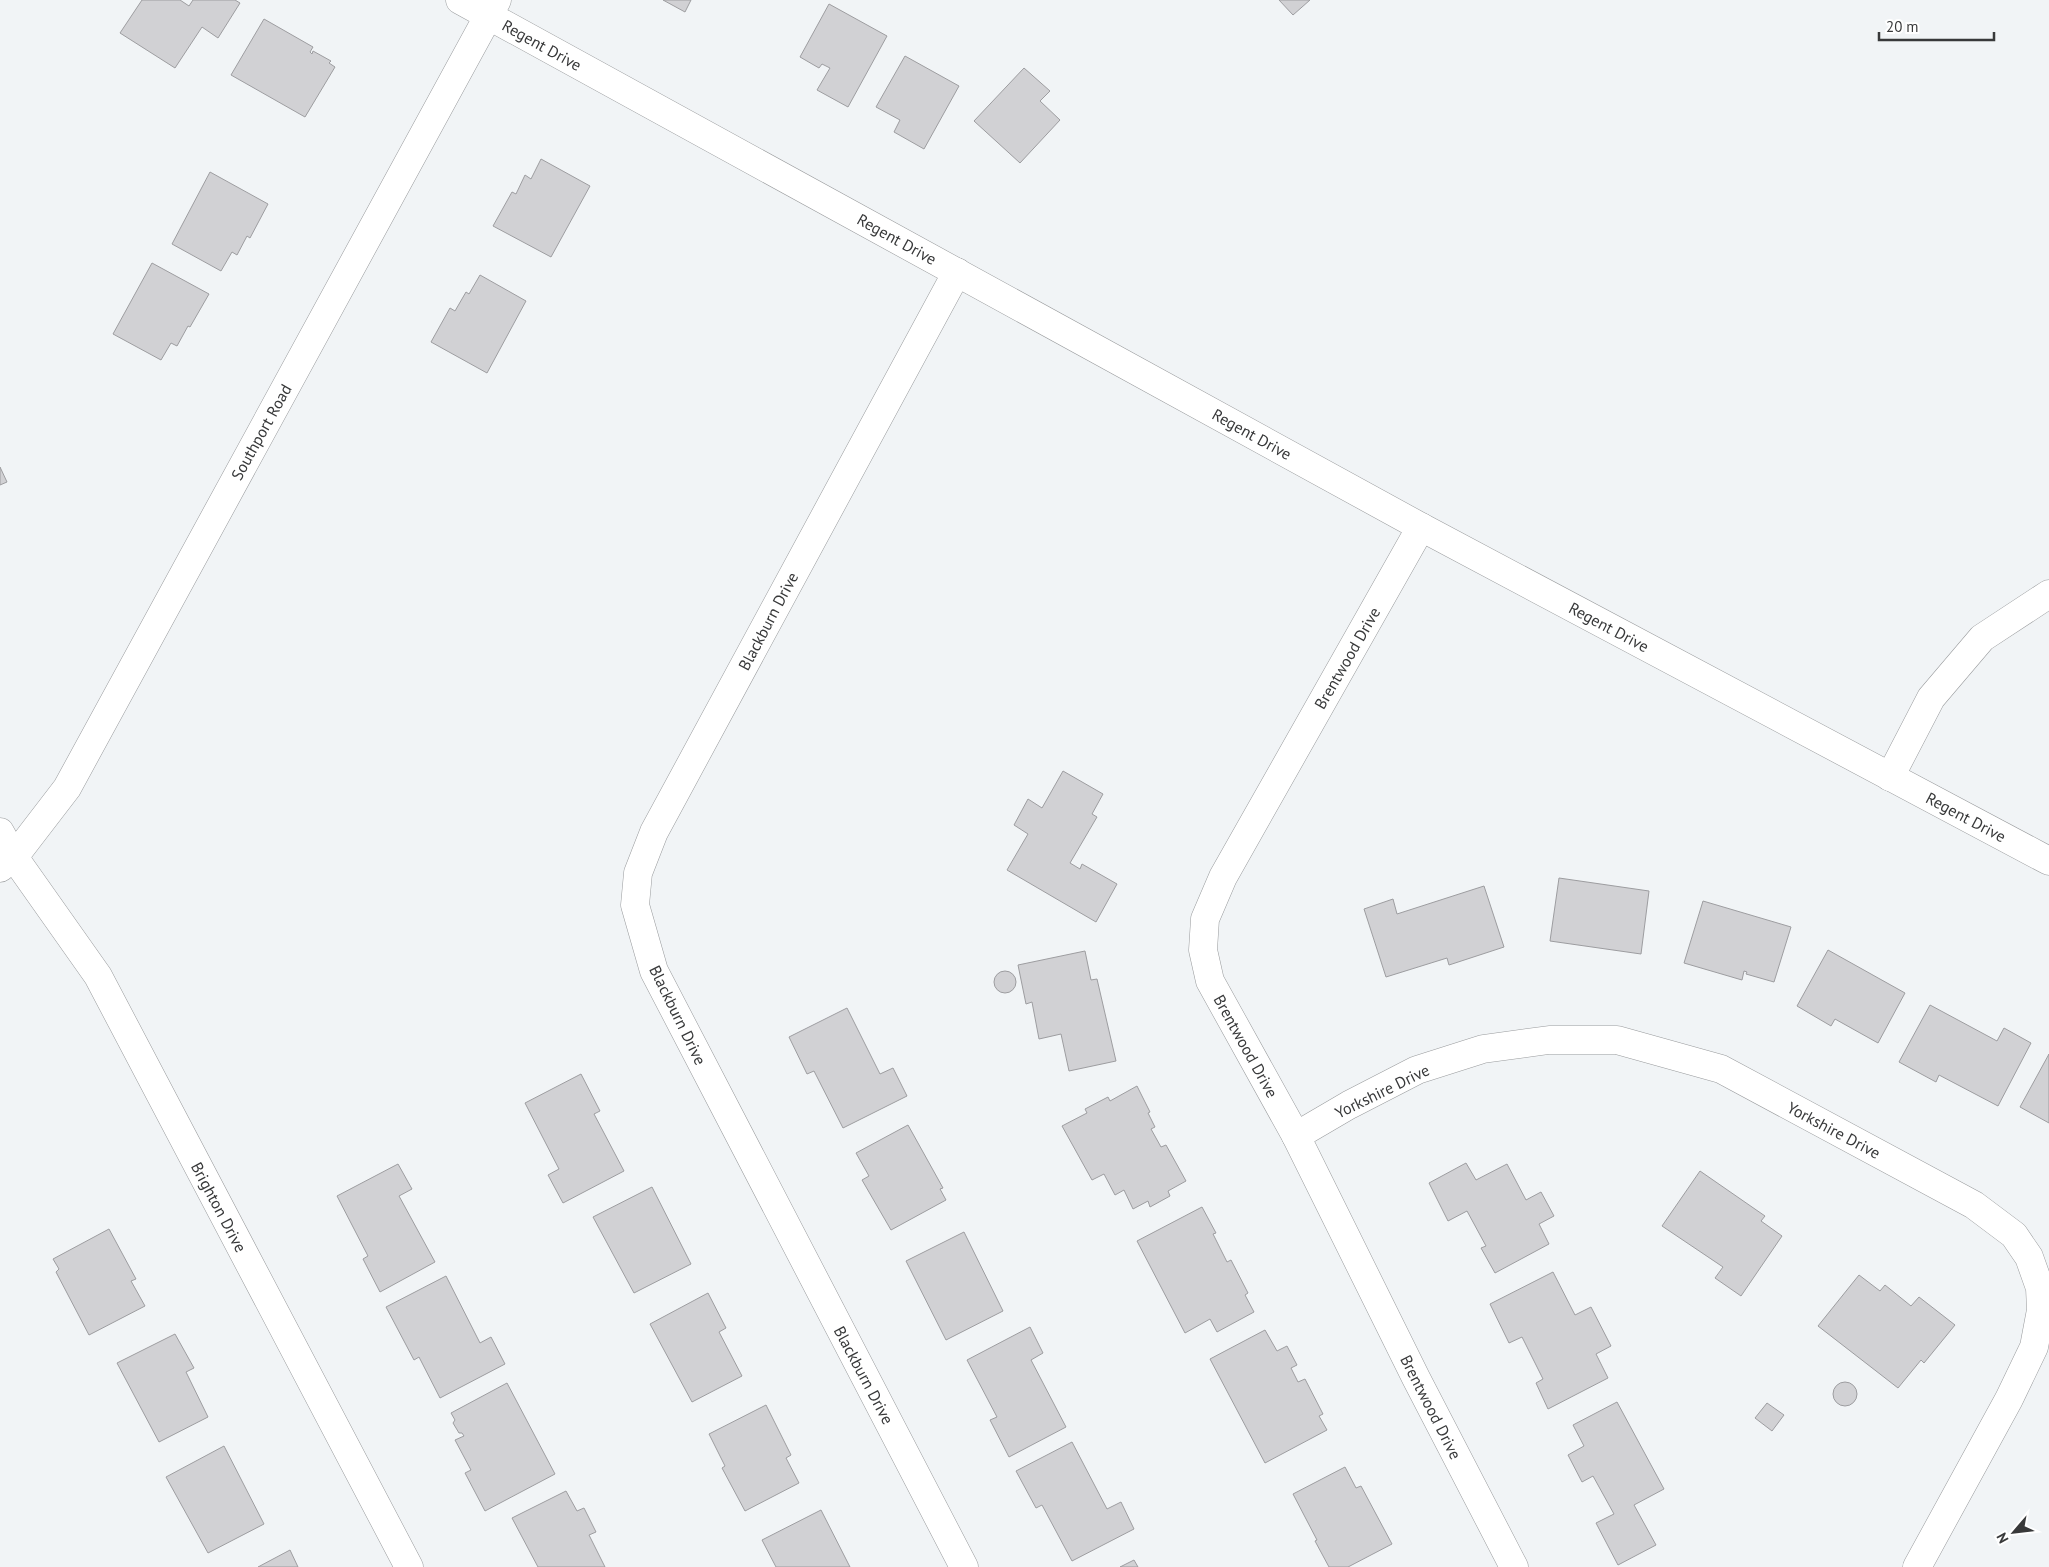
<svg xmlns="http://www.w3.org/2000/svg" width="2049" height="1567" viewBox="0 0 2049 1567" font-family="'PT Sans',sans-serif">
<style>
.building{fill:#d1d1d4;stroke:#9d9da0}
.lines{fill:none;stroke-linecap:round;stroke-linejoin:round}
.minor-casing{stroke:#999b9d;stroke-width:29}
.minor{stroke:#fff;stroke-width:28}
.labels{text-anchor:middle;dominant-baseline:central;stroke-width:5;stroke-linejoin:round;paint-order:stroke}
.street-label{font-size:16px;fill:#38393a;stroke:#fff}
</style>
<rect width="100%" height="100%" fill="#f1f4f6"/>
<!-- building -->
<g class="building">
<polygon points="142,0 180,0 189,6 193,0 235,0 240,3 218,38 202,27 175,68 120,33"/>
<polygon points="663,0 691,0 685,12"/>
<polygon points="1279,0 1310,0 1293,15"/>
<polygon points="829,4 887,36 848,107 817,90 830,68 822,64 819,68 800,57"/>
<polygon points="264,19 313,47 310,52 312,54 313,51 331,61 329,63 335,67 305,117 231,75"/>
<polygon points="905,56 959,86 924,149 894,132 900,120 876,107"/>
<polygon points="1024,68 1050,91 1040,101 1060,120 1020,163 974,121"/>
<polygon points="541,159 590,186 551,257 493,226 512,192 516,194 525,175 531,179"/>
<polygon points="210,172 268,204 250,238 247,236 237,255 232,252 221,271 172,244"/>
<polygon points="152,263 209,294 190,327 188,326 177,346 171,343 161,360 113,334"/>
<polygon points="480,275 526,301 487,373 431,342 450,308 455,311 466,292 469,294"/>
<polygon points="0,467 7,482 0,485"/>
<polygon points="1063,771 1103,794 1092,814 1097,817 1070,863 1080,869 1082,864 1117,884 1096,922 1007,870 1028,834 1014,825 1028,799 1042,808"/>
<polygon points="1559,878 1649,891 1641,954 1550,941"/>
<polygon points="1484,886 1504,947 1449,965 1447,958 1386,977 1364,909 1393,899 1397,914"/>
<polygon points="1703,901 1791,927 1774,982 1746,974 1747,972 1744,971 1742,980 1684,963"/>
<polygon points="1828,950 1905,993 1878,1043 1835,1019 1831,1026 1797,1006"/>
<polygon points="1085,951 1091,980 1097,979 1116,1061 1069,1071 1061,1034 1039,1039 1032,1002 1026,1004 1018,965"/>
<circle cx="1005" cy="982" r="11"/>
<polygon points="1930,1005 1997,1041 2004,1028 2031,1043 1998,1106 1939,1075 1936,1082 1899,1062"/>
<polygon points="847,1008 880,1074 893,1068 907,1096 843,1128 814,1071 807,1074 789,1037"/>
<polygon points="2049,1054 2049,1123 2020,1107"/>
<polygon points="581,1074 600,1111 594,1114 624,1171 563,1203 548,1175 559,1169 525,1103"/>
<polygon points="1137,1086 1150,1112 1148,1113 1155,1127 1151,1129 1161,1147 1166,1145 1186,1181 1168,1191 1170,1196 1150,1207 1148,1201 1133,1209 1124,1190 1115,1195 1104,1174 1092,1180 1062,1126 1087,1113 1085,1109 1108,1097 1110,1101"/>
<polygon points="908,1125 943,1188 940,1189 946,1200 891,1230 862,1180 869,1176 856,1153"/>
<polygon points="1466,1163 1476,1180 1507,1164 1526,1200 1541,1192 1554,1216 1539,1224 1549,1244 1495,1273 1481,1248 1486,1246 1467,1211 1448,1221 1429,1183"/>
<polygon points="398,1164 412,1189 399,1196 435,1262 380,1292 363,1259 368,1256 337,1196"/>
<polygon points="1700,1171 1765,1216 1761,1221 1782,1236 1741,1296 1715,1278 1723,1267 1662,1226"/>
<polygon points="652,1187 691,1264 634,1293 593,1217"/>
<polygon points="1202,1207 1216,1233 1213,1234 1227,1262 1231,1260 1248,1293 1245,1295 1254,1312 1217,1332 1210,1319 1185,1333 1137,1241"/>
<polygon points="109,1229 136,1279 131,1281 145,1306 89,1335 56,1272 59,1269 53,1259"/>
<polygon points="964,1232 1003,1311 946,1340 906,1261"/>
<polygon points="1553,1272 1575,1315 1591,1307 1611,1346 1596,1354 1608,1378 1548,1409 1536,1383 1543,1379 1522,1337 1509,1343 1490,1304"/>
<polygon points="1859,1275 1880,1291 1885,1285 1911,1306 1919,1297 1955,1325 1924,1363 1921,1360 1898,1388 1818,1326"/>
<polygon points="446,1276 480,1343 491,1337 505,1364 440,1398 419,1357 414,1360 386,1307"/>
<polygon points="708,1293 726,1328 719,1332 742,1376 692,1402 650,1324"/>
<polygon points="1030,1327 1043,1353 1031,1360 1066,1427 1009,1457 990,1420 997,1417 967,1360"/>
<polygon points="1265,1330 1277,1351 1287,1346 1297,1365 1291,1368 1298,1382 1305,1379 1323,1414 1319,1416 1327,1430 1265,1463 1210,1359"/>
<polygon points="175,1334 194,1368 186,1372 208,1417 159,1442 117,1363"/>
<circle cx="1845" cy="1394" r="12"/>
<polygon points="507,1383 555,1474 485,1511 465,1473 471,1470 455,1440 464,1436 462,1433 459,1433 453,1423 455,1420 451,1413"/>
<polygon points="1617,1402 1664,1489 1634,1505 1656,1545 1618,1565 1596,1523 1614,1514 1593,1476 1582,1482 1568,1455 1584,1446 1573,1425"/>
<polygon points="1767,1403 1784,1415 1772,1431 1755,1418"/>
<polygon points="766,1405 791,1455 786,1458 799,1483 745,1511 722,1468 725,1466 709,1434"/>
<polygon points="1072,1442 1107,1509 1121,1502 1134,1529 1072,1561 1042,1505 1036,1508 1016,1471"/>
<polygon points="224,1446 264,1524 208,1553 166,1477"/>
<polygon points="1345,1467 1356,1488 1361,1486 1392,1544 1348,1567 1329,1567 1315,1541 1317,1540 1293,1494"/>
<polygon points="566,1491 577,1511 584,1508 596,1532 589,1535 605,1567 538,1567 512,1518"/>
<polygon points="821,1510 850,1567 776,1567 762,1540"/>
<polygon points="290,1550 298,1567 258,1567"/>
<polygon points="1134,1560 1138,1567 1120,1567"/>
</g>
<g class="lines">
<!-- minor casing -->
<g class="minor-casing">
<g id="minor">
<polyline points="460,0 1421,527 2049,861"/>
<polyline points="957,272 654,832 638,873 635,905 654,971 964,1567"/>
<polyline points="1421,527 1223,877 1205,919 1203,950 1210,981 1296,1136 1416,1378 1514,1567"/>
<polyline points="1890,777 1931,698 1982,638 2049,594"/>
<polyline points="0,832 14,857 98,976 409,1567"/>
<polyline points="0,868 14,857 67,788 497,0"/>
<polyline points="1296,1136 1349,1105 1417,1070 1483,1049 1549,1040 1617,1040 1721,1069 1974,1205 2014,1235 2029,1257 2040,1288 2041,1310 2034,1347 2009,1399 1917,1567"/>
</g>
</g>
<!-- minor -->
<use href="#minor" class="minor"/>
</g>
<g class="labels">
<!-- street labels -->
<g class="street-label">
<text transform="translate(542 45) rotate(29)">Regent Drive</text>
<text transform="translate(897 239) rotate(29)">Regent Drive</text>
<text transform="translate(261 432) rotate(-61)">Southport Road</text>
<text transform="translate(1252 434) rotate(29)">Regent Drive</text>
<text transform="translate(768 621) rotate(-62)">Blackburn Drive</text>
<text transform="translate(1609 627) rotate(28)">Regent Drive</text>
<text transform="translate(1347 658) rotate(-60)">Brentwood Drive</text>
<text transform="translate(1966 817) rotate(28)">Regent Drive</text>
<text transform="translate(678 1015) rotate(64)">Blackburn Drive</text>
<text transform="translate(1246 1046) rotate(61)">Brentwood Drive</text>
<text transform="translate(1382 1091) rotate(-26)">Yorkshire Drive</text>
<text transform="translate(1834 1130) rotate(28)">Yorkshire Drive</text>
<text transform="translate(219 1207) rotate(62)">Brighton Drive</text>
<text transform="translate(864 1375) rotate(62)">Blackburn Drive</text>
<text transform="translate(1431 1407) rotate(63)">Brentwood Drive</text>
</g>
</g>
<!-- north arrow -->
<g transform="translate(2014 1532) rotate(242)" stroke="#ffffff" stroke-width="4" paint-order="stroke">
<path d="M0-4L9 19L0 12L-9 19Z" fill="#38393a"/>
<text y="-8" font-size="14" font-weight="bold" text-anchor="middle" fill="#38393a">N</text>
</g>
<!-- scale -->
<path d="M1879 32v8h115v-8" fill="none" stroke="#38393a" stroke-width="2.5"/>
<text x="1886" y="32" font-size="15" fill="#38393a" stroke="#ffffff" stroke-width="4" paint-order="stroke">20 m</text>
</svg>
